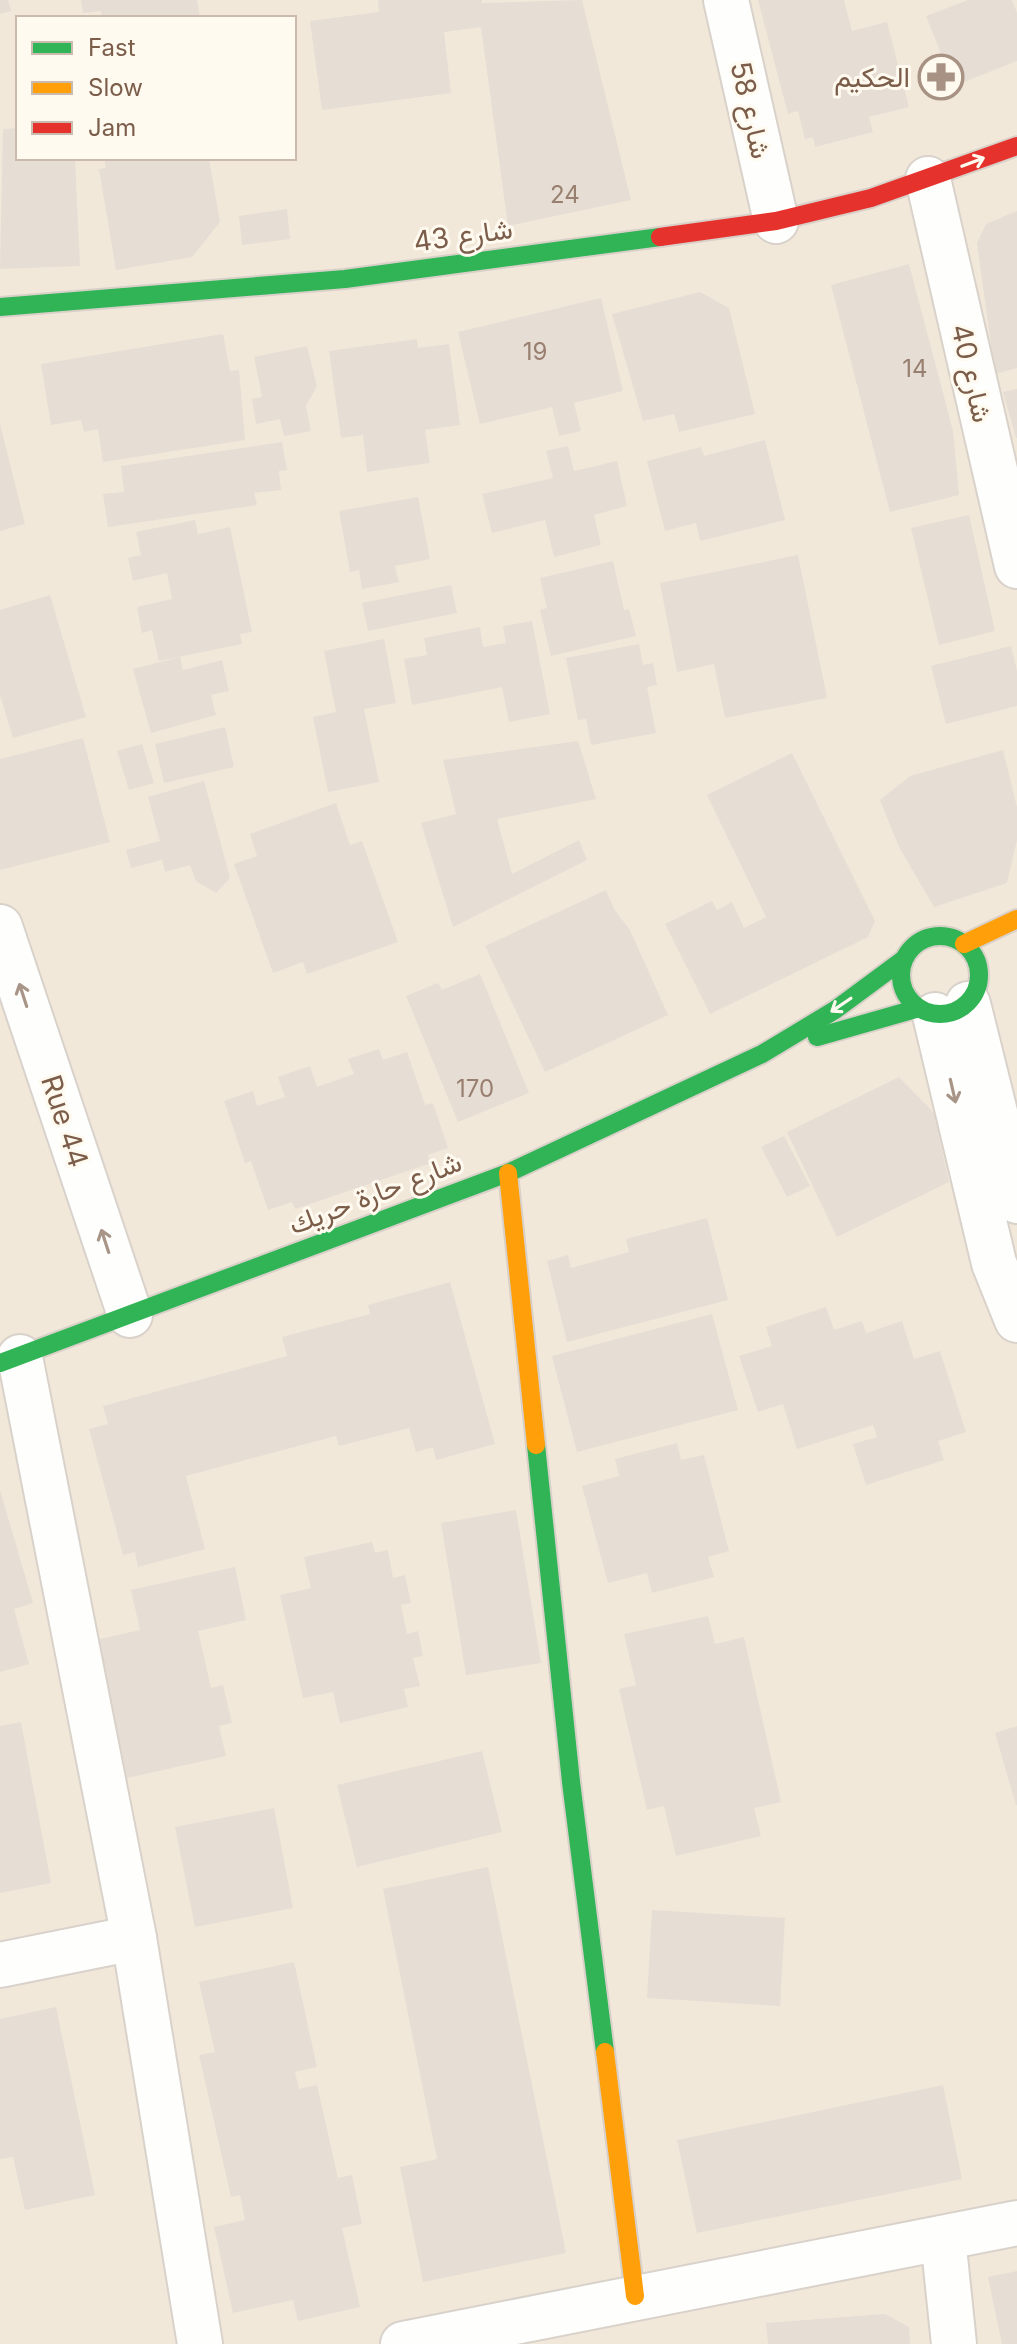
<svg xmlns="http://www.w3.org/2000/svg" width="1017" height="2344" viewBox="0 0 1017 2344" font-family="Inter,Vazirmatn,sans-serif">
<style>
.residential{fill:#f2e8da;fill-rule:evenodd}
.building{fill:#e6ddd4}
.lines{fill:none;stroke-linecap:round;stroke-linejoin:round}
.street-casing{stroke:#d9d2cb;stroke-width:48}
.fast-casing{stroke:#d9d1c9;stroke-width:22}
.slow-casing{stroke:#d9d1c9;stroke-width:22}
.jam-casing{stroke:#d9d1c9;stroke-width:22}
.street{stroke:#fefefc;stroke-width:44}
.fast{stroke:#30b455;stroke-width:18}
.slow{stroke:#ff9f0a;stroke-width:18}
.jam{stroke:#e5322d;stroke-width:18}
.oneway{stroke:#fffaf0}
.oneway2{stroke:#a99588}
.labels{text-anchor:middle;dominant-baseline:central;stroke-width:6;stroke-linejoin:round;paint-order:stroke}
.number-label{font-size:24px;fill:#987f6f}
.poi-label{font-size:28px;fill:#7b5d4a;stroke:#fffaf0;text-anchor:end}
.street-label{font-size:28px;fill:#7b5d4a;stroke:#fffaf0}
</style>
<rect width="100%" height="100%" fill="#f9f5ed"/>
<!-- residential -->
<path class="residential" d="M 0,0 L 1017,0 L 1017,2344 L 0,2344 ZM 18,18 L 294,18 L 294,158 L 18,158 Z"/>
<!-- building -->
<g class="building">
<polygon points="0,0 8,0 11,11 0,14"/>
<polygon points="81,0 197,0 200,18 102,18 101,11 83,13"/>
<polygon points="378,0 482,0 482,3 582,0 631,200 508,226 481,27 444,32 451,93 322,110 310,21 379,12"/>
<polygon points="758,0 844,0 852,31 887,22 909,107 869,117 873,132 815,147 813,137 805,139 798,111 788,114"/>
<polygon points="968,0 1012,0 1017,13 1017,61 954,86 926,16"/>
<polygon points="18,128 18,158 75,158 80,266 0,269 3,129"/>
<polygon points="104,158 209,159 220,222 192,257 116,270 99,169 106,168"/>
<polygon points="287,209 290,239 242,245 239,216"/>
<polygon points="1017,211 1017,368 995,374 977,243 986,224"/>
<polygon points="909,264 953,431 959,495 890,512 831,285"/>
<polygon points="700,292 729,308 755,414 679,432 674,414 643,421 612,314"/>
<polygon points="601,298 623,391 574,403 581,431 559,436 552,407 480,424 458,332"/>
<polygon points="223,334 230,371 239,370 245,440 103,462 98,429 84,432 81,420 51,425 41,364"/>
<polygon points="417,339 418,348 449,344 460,425 425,430 430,463 367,472 363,435 341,438 329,351"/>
<polygon points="307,346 317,386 306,406 311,431 284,436 280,419 256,424 252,399 262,397 254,357"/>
<polygon points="1017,389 1017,438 1016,438 1003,392"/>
<polygon points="0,424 25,524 0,531"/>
<polygon points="765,440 785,520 700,541 696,523 665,531 647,461 701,447 704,456"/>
<polygon points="282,442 287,470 279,471 281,490 254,493 257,505 108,527 103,494 124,492 121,466"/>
<polygon points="568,446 574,471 617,461 627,506 594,515 601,545 554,557 545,520 492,533 482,494 553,478 546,451"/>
<polygon points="418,497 430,559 395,566 399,582 362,589 359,570 350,572 339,511"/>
<polygon points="969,515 995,631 939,645 911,528"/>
<polygon points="195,520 198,534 230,527 252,632 240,634 242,644 159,661 152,630 142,633 137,607 172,599 167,573 133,581 128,558 141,555 136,532"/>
<polygon points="798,555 827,698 725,718 714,664 677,672 660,583"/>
<polygon points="613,561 624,610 629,609 636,636 551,656 540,610 547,608 540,578"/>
<polygon points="451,585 457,613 368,631 362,603"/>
<polygon points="50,595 86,717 13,738 0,695 0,610"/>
<polygon points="532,621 550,714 509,722 502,687 412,705 404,659 427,655 424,638 480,627 483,647 506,643 503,626"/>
<polygon points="384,639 396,703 364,709 379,782 328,792 313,717 336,712 324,651"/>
<polygon points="639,644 643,665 653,663 657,685 647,687 656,733 591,745 586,719 578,720 566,658"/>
<polygon points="1011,646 1017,671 1017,706 946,724 931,666"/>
<polygon points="180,657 183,670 222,660 229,691 211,695 216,715 151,733 133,669"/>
<polygon points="225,727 234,767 164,783 155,744"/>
<polygon points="83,738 110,842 0,870 0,759"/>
<polygon points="578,741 596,799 497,819 512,874 579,840 587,860 453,927 421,823 456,814 443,760"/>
<polygon points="142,744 154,783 129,790 117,751"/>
<polygon points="1003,750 1017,807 1017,840 1007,883 934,907 899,847 880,800 910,776"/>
<polygon points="792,753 875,921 868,937 710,1014 665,924 712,901 717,910 732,902 744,928 766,917 707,795"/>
<polygon points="204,781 230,878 216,893 196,881 190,865 165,872 162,860 131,868 126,850 160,841 148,797"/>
<polygon points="336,803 350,845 362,841 398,942 307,974 303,962 273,973 234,864 257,856 250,834"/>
<polygon points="606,890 614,909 630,930 668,1015 545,1072 485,946"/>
<polygon points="480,974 529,1093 458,1122 406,996 438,983 442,990"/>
<polygon points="379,1049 383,1060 407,1052 425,1105 433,1103 448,1148 428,1155 431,1163 295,1209 292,1202 268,1210 251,1161 245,1163 224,1101 253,1091 257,1106 285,1097 278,1077 310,1066 317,1087 354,1074 348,1059"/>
<polygon points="899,1077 934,1113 949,1182 837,1237 787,1132"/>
<polygon points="784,1136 810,1186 787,1197 761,1147"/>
<polygon points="707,1218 728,1300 567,1342 547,1261 568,1255 571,1268 629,1252 626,1239"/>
<polygon points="450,1282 495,1444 436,1460 433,1447 416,1452 409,1428 339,1446 336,1436 186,1476 205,1549 138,1567 135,1552 123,1555 89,1429 108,1424 103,1406 287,1356 282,1337 370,1314 368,1305"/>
<polygon points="826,1307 834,1330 862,1321 866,1333 902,1321 914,1359 940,1351 966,1432 938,1441 944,1460 866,1485 853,1444 877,1437 873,1425 797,1449 783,1404 758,1412 739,1356 772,1346 766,1327"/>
<polygon points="712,1314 738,1410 577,1452 552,1356"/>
<polygon points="677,1443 681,1460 704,1455 729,1551 708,1557 714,1577 652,1593 647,1573 608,1583 582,1486 619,1476 615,1459"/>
<polygon points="0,1490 33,1603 14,1609 29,1664 0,1672"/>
<polygon points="516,1510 541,1663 466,1675 441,1523"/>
<polygon points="372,1542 375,1553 388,1550 393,1578 405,1575 411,1603 401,1605 407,1634 418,1631 423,1656 413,1658 420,1686 404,1689 408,1707 340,1723 333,1692 303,1698 280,1595 311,1588 304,1557"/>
<polygon points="235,1567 246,1620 198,1631 211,1688 223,1685 232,1723 219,1726 226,1756 127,1778 121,1746 113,1748 96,1640 140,1630 131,1590"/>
<polygon points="708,1616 715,1644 744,1637 781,1802 754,1808 761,1836 676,1856 664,1806 647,1810 619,1689 636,1685 624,1634"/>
<polygon points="21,1722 51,1883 0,1893 0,1726"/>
<polygon points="1017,1726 1017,1805 1016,1805 995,1733"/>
<polygon points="482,1751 502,1832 357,1867 337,1785"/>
<polygon points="274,1808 293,1908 195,1927 175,1827"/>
<polygon points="488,1867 566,2253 423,2282 400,2167 437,2159 383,1889"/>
<polygon points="652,1910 785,1918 780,2006 647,1998"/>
<polygon points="294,1962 317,2067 295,2072 299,2089 317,2085 338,2178 352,2175 362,2224 342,2228 360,2307 298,2321 293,2300 233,2313 214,2227 245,2220 240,2195 231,2197 199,2055 215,2052 199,1982"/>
<polygon points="56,2007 95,2195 25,2210 13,2157 0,2159 0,2019"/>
<polygon points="943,2085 962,2179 697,2233 677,2140"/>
<polygon points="1017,2271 1017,2344 1002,2344 988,2277"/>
<polygon points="885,2314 909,2327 910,2344 768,2344 766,2323"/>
</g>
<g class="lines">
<!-- street casing -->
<g class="street-casing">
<g id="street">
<polyline points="726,0 776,221"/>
<polyline points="928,179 1017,566"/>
<polyline points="0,927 130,1315"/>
<polyline points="968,1004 1017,1201"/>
<polyline points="935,1015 994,1263 1017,1320"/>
<polyline points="20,1357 134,1938 200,2344"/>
<polyline points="0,1965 134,1938"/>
<polyline points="943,2238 954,2344"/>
<polyline points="403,2344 1017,2223"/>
</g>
</g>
<!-- fast casing -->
<g class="fast-casing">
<g id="fast">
<polyline points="0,307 345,279 660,237"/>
<circle cx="940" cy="975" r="39"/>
<polyline points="817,1037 919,1008"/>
<polyline points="0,1363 508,1173 762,1054 835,1010 904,959"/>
<polyline points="536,1445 571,1782 605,2052"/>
</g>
</g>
<!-- slow casing -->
<g class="slow-casing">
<g id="slow">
<polyline points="964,944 1017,919"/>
<polyline points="508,1173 536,1445"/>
<polyline points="605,2052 635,2296"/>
</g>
</g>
<!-- jam casing -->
<g class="jam-casing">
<polyline id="jam" points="660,237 776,221 871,198 1017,146"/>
</g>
<!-- street -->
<use href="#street" class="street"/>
<!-- fast -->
<use href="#fast" class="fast"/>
<!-- slow -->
<use href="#slow" class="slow"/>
<!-- jam -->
<use href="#jam" class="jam"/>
</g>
<!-- one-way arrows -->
<defs><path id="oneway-shaft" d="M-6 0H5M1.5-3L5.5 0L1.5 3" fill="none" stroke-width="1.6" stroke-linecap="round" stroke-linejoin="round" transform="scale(2)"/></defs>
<g class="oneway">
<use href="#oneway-shaft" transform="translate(973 162) rotate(-21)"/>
<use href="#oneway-shaft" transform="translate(841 1005) rotate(146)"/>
</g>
<g class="oneway2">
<use href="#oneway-shaft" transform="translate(23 995) rotate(-108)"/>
<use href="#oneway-shaft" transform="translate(953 1091) rotate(77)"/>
<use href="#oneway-shaft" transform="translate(105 1241) rotate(-108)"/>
</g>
<!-- icons -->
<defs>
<g id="pharmacy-ring" transform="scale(2.3)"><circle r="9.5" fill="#fffaf0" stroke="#a79283" stroke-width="1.5"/><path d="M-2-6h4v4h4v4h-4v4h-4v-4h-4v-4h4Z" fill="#a79283"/></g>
</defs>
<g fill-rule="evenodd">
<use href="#pharmacy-ring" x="941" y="77"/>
</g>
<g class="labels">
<!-- number labels -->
<g class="number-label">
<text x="565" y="194">24</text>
<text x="535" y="351">19</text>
<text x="915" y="368">14</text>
<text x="475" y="1088">170</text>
</g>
<!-- poi labels -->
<g class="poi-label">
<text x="910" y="77">الحكيم</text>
</g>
<!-- street labels -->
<g class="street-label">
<text transform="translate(751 110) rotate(77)">شارع 58</text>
<text transform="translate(463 235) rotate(-8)">شارع 43</text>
<text transform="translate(972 373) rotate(77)">شارع 40</text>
<text transform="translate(65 1121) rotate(72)">Rue 44</text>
<text transform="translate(375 1193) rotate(-21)">شارع حارة حريك</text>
</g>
</g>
<!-- legend -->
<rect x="16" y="16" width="280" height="144" fill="#fffaf0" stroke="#cabbae" stroke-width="2"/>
<rect x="32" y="42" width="40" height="12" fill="#30b455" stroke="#cabbae" stroke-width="2"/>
<text x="88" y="56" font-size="24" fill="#7b5d4a">Fast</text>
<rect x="32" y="82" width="40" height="12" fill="#ff9f0a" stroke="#cabbae" stroke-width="2"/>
<text x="88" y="96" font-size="24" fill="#7b5d4a">Slow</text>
<rect x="32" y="122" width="40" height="12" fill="#e5322d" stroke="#cabbae" stroke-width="2"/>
<text x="88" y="136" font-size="24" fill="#7b5d4a">Jam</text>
</svg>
